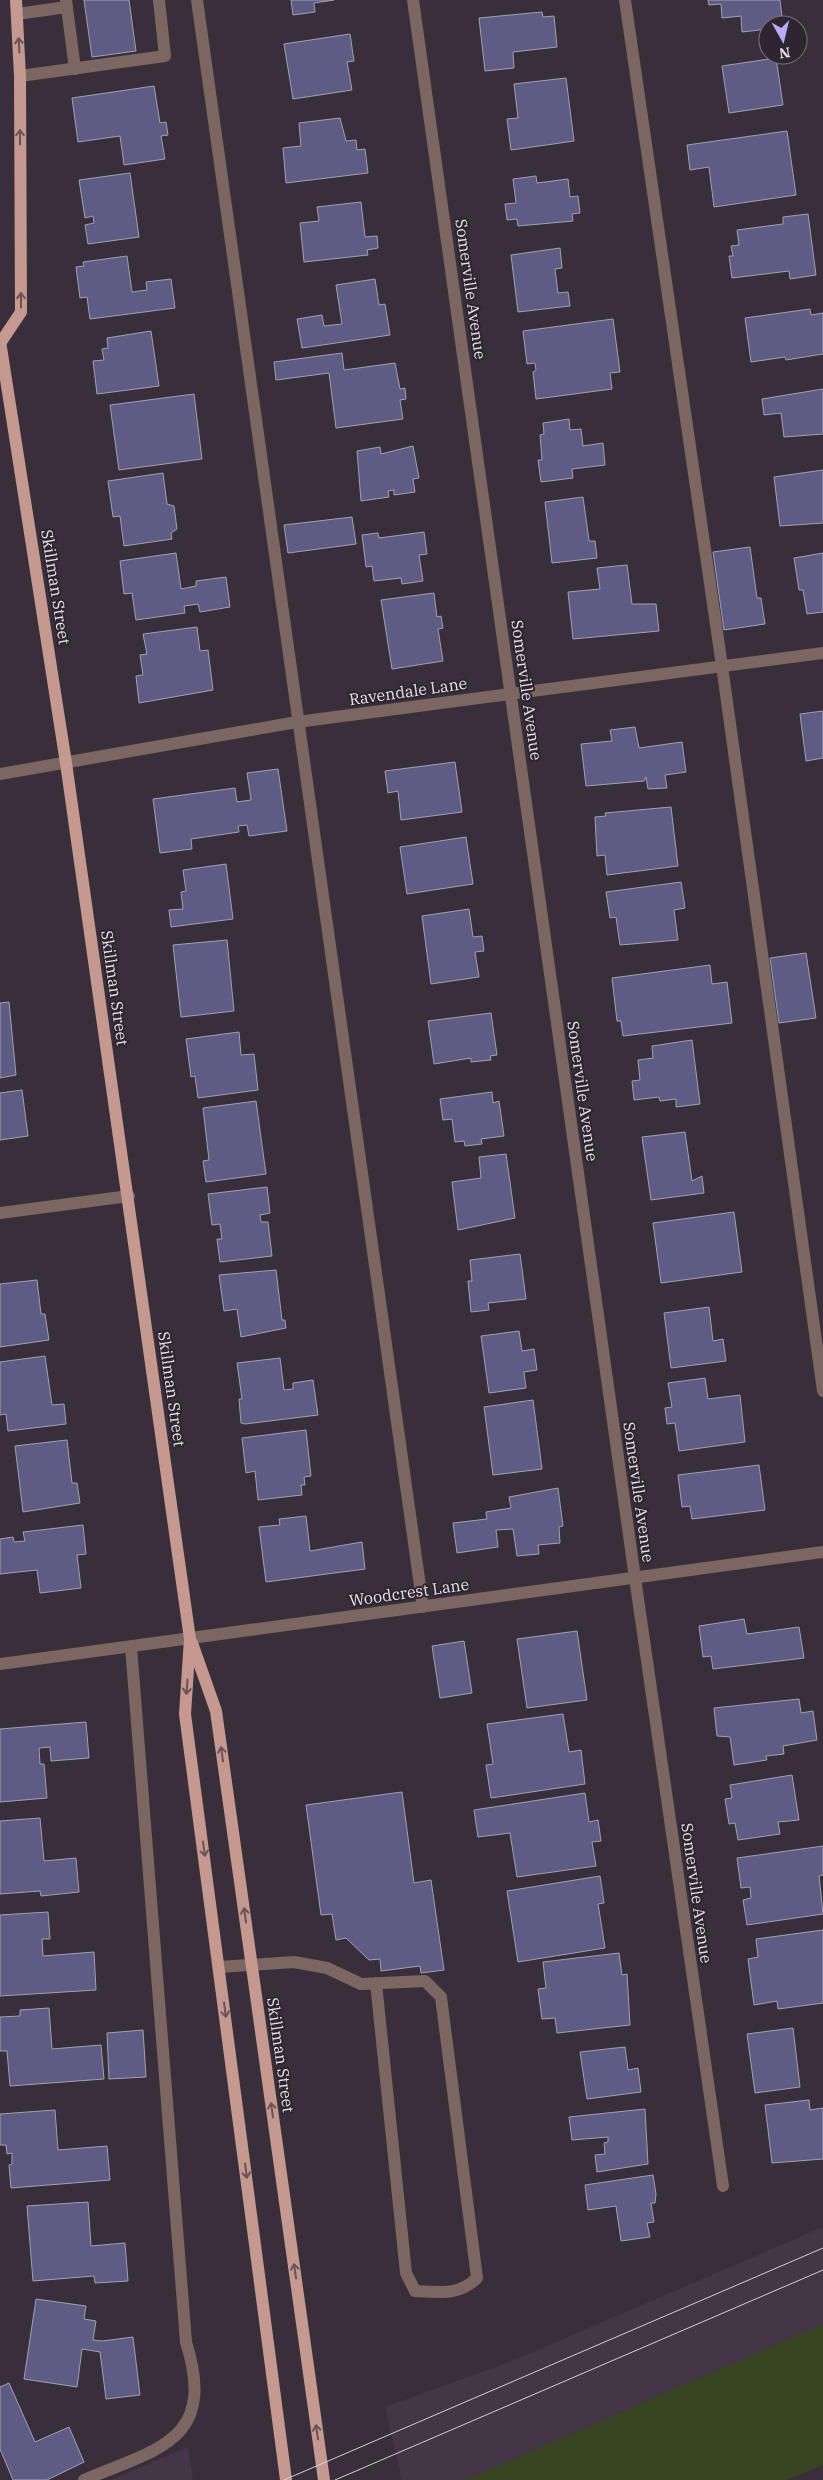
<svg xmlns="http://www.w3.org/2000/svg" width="823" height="2480" viewBox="0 0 823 2480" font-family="'IBM Plex Serif',serif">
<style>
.built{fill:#443646}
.green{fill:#374523}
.building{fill:#5e5c85;stroke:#a1a1b2}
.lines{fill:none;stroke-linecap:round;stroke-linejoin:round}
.minor{stroke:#7c6662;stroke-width:12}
.major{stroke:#c59890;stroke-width:12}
.tram{stroke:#d3cdd4;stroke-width:1}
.oneway{stroke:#6a5356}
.labels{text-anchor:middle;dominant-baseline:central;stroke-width:4;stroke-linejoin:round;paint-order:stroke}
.street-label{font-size:16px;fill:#e6e0e7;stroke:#2e2530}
</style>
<rect width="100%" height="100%" fill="#392f3a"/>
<!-- built -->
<g class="built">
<polygon points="823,2227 823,2324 465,2480 402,2480 385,2407 512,2361"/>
<polygon points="188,2447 193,2480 111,2480"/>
</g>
<!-- green -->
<polygon class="green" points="823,2324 823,2465 787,2480 465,2480"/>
<!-- building -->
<g class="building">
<polygon points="84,0 129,0 136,51 92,57"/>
<polygon points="291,0 334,0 314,3 315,12 293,15"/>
<polygon points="708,0 780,0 783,25 768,25 768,29 742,32 741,16 722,18 721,4 709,5"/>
<polygon points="542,12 543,17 554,16 557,47 513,52 514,68 485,71 479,18"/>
<polygon points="350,34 354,61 347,62 352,90 293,99 284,44"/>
<polygon points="776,58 783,105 729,113 722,66"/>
<polygon points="566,78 574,141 511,150 507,119 518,118 514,84"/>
<polygon points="154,86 160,123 166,122 168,135 161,136 165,159 124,165 120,136 78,142 72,98"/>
<polygon points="340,118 346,141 356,140 357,150 365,149 368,173 286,183 283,148 301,146 299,123"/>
<polygon points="787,131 796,195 714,207 709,167 690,170 687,145"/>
<polygon points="130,173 139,237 88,244 85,225 94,223 93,216 85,218 79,180"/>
<polygon points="536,176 537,183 568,179 570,197 578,196 580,213 572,214 573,221 518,226 517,219 507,220 505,204 516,203 513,179"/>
<polygon points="361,202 365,237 377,236 378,248 367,250 368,255 304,262 300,223 319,221 317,207"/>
<polygon points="808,214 816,275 790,279 789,271 732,278 729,256 733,256 731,246 739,245 737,230 783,224 783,217"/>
<polygon points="560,248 562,268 555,269 558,293 568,292 570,306 518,312 511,255"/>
<polygon points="127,256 132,292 147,290 146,282 171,279 175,308 90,319 87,297 80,298 76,267 84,266 83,262"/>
<polygon points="375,279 379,305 385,304 390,335 302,348 297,319 322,315 324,326 342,324 336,285"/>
<polygon points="810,309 811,315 823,313 823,354 786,360 785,357 751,362 745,318"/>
<polygon points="613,319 620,372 610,373 612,389 536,399 533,372 536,370 535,363 527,364 523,331"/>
<polygon points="151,331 159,386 97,394 93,361 104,360 102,349 108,348 107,338"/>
<polygon points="342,353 344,370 395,363 400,389 405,388 406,399 400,400 403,419 336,428 329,373 276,380 274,362"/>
<polygon points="823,389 823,434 784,437 781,413 764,415 762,399"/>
<polygon points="194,394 202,459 119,470 110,405"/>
<polygon points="569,419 570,430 581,429 583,446 603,443 605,465 572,469 573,478 541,482 538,460 542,460 540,435 544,434 543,423"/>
<polygon points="413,446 419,478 413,479 415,492 394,495 394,490 388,491 389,497 361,501 357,451 380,447 381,454"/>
<polygon points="823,470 823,523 780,526 774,477"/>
<polygon points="163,473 167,504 174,506 177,529 171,533 172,539 124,546 120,516 113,517 108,481"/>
<polygon points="583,497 589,541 595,541 597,558 552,563 545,502"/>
<polygon points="352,517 356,544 288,553 284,525"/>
<polygon points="424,532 427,554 419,555 423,581 402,584 401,578 374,581 372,566 366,567 362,535 378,533 379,538"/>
<polygon points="750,547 757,598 761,598 765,624 724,630 713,552"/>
<polygon points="176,553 181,589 196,586 196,581 226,577 230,607 200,612 198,604 184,606 185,613 136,620 132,593 124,594 120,561"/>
<polygon points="823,553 823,612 807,614 803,590 799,590 794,558"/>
<polygon points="627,565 632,604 656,604 659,631 573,639 568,592 600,589 597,568"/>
<polygon points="434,593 437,617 441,616 443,628 438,629 443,661 392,669 381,600"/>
<polygon points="197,627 200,651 208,650 213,690 139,703 136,676 143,675 140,655 147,654 143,634"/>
<polygon points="823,711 823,758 806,761 800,714"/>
<polygon points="635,727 639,748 682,742 686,772 665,775 667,788 648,789 646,777 644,781 586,786 581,744 612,741 610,730"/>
<polygon points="455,762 462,812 401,820 398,791 388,793 385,771"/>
<polygon points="278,769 287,831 249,836 247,825 238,826 239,832 191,839 192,849 160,853 153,799 235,788 237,802 251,800 247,773"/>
<polygon points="671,807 678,866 607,875 605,855 597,856 595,817 606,816 605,813"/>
<polygon points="466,837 473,884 407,894 400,847"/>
<polygon points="226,864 233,919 171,927 169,910 183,909 181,892 186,891 183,870"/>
<polygon points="681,882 685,908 674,910 678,940 620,945 616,917 610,918 606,892"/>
<polygon points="469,909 473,937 482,936 484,951 475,952 479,977 431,984 422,916"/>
<polygon points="227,940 234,1011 181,1017 173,945"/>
<polygon points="806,953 816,1018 779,1023 770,958"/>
<polygon points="710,965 712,984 727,982 732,1023 623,1036 621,1021 617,1021 612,978"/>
<polygon points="9,1002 16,1075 0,1078 0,1003"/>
<polygon points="491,1013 497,1055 490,1056 491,1060 471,1062 471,1058 434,1064 428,1021"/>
<polygon points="239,1032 241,1055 254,1054 258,1090 198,1098 195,1076 191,1077 186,1039"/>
<polygon points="692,1040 700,1104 676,1107 676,1099 660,1101 659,1097 634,1100 632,1081 640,1080 638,1060 653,1058 652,1046"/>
<polygon points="22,1090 28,1136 0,1140 0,1093"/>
<polygon points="492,1092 493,1103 499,1101 504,1136 481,1139 482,1144 465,1146 464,1141 455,1142 452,1119 443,1120 440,1099"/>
<polygon points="256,1101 266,1174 206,1182 203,1161 209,1160 203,1108"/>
<polygon points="685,1132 692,1181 702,1176 704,1193 651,1200 642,1137"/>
<polygon points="506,1154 515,1218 458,1230 452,1182 481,1178 479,1157"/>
<polygon points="267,1187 270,1213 260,1215 261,1222 268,1222 272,1256 220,1262 217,1239 222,1239 220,1224 212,1225 208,1194"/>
<polygon points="734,1212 742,1272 661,1283 653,1223"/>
<polygon points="520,1254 526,1299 488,1303 489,1310 471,1312 468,1281 472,1281 470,1260"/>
<polygon points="276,1270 282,1320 285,1320 286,1328 241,1337 237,1309 224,1311 219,1275"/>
<polygon points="37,1280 41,1314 45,1314 49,1340 0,1347 0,1284"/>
<polygon points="709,1307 713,1341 723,1339 726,1361 671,1368 664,1313"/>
<polygon points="519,1331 522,1351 534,1349 537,1370 524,1372 526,1388 489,1393 481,1336"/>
<polygon points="45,1356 52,1405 64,1404 66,1424 8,1431 6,1414 0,1415 0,1362"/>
<polygon points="280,1358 284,1390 293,1389 293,1383 313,1380 318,1415 245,1424 241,1423 239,1399 242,1399 237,1363"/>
<polygon points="705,1378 708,1399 740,1395 745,1442 679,1451 675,1423 667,1424 665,1408 672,1407 668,1383"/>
<polygon points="533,1400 542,1469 493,1475 484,1407"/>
<polygon points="306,1430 311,1476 304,1477 305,1485 301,1485 302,1495 258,1500 255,1471 246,1473 242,1438"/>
<polygon points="67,1440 72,1483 77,1483 80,1503 23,1512 15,1446"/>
<polygon points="759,1465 765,1510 692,1519 690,1506 682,1507 678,1475"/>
<polygon points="558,1488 563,1526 559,1527 560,1543 538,1545 539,1554 517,1556 513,1529 496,1530 498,1547 457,1553 453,1523 487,1519 486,1512 511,1508 509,1497"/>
<polygon points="306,1516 310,1551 362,1542 365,1569 266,1582 259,1527 280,1525 279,1519"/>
<polygon points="83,1525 86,1554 77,1555 81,1588 40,1593 37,1570 0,1574 0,1539 13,1537 14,1542 25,1541 23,1532"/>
<polygon points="744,1619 747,1634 799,1627 804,1658 713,1669 711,1656 703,1657 699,1626"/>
<polygon points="577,1631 587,1700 527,1708 517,1639"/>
<polygon points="464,1641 472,1693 440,1698 432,1646"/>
<polygon points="799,1699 801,1713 813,1711 817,1740 783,1746 784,1754 766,1756 767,1760 734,1765 730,1737 717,1736 714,1708"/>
<polygon points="563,1714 569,1752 581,1750 585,1784 491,1798 486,1765 493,1764 487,1724"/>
<polygon points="86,1722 89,1758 51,1761 50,1747 39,1748 40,1764 44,1764 47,1798 0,1802 0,1729"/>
<polygon points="792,1775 799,1820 778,1822 780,1834 738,1840 735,1823 729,1824 725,1799 732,1798 730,1785"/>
<polygon points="402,1792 414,1883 431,1880 444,1970 421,1973 420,1966 381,1971 380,1959 369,1960 346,1938 336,1940 332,1914 321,1915 306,1805"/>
<polygon points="585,1793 589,1822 598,1820 601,1841 592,1842 596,1866 517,1877 510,1833 478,1837 474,1810"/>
<polygon points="40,1818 44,1861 76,1858 79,1892 41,1896 40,1891 0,1894 0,1821"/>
<polygon points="823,1846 823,1875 819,1876 823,1914 747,1925 743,1900 751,1898 750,1887 741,1888 737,1858"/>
<polygon points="600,1876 604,1903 598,1904 605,1948 518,1962 507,1891"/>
<polygon points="48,1912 50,1939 42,1939 43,1956 94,1952 96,1990 0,1996 0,1915"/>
<polygon points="823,1930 823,2003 778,2009 777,2001 754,2005 748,1959 758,1957 756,1939"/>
<polygon points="619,1953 622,1975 627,1974 630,2025 557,2033 555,2018 542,2019 538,1989 546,1988 543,1962"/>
<polygon points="49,2008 52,2049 101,2045 104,2079 10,2086 7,2051 0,2051 0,2017 20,2016 20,2010"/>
<polygon points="793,2028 800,2087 755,2093 747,2034"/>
<polygon points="143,2030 146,2077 109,2079 107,2033"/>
<polygon points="625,2047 628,2070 638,2068 641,2092 587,2099 580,2052"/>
<polygon points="809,2100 810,2110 823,2108 823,2159 772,2163 765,2105"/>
<polygon points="645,2109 648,2164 597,2172 595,2155 605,2154 604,2143 608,2142 608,2137 572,2140 569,2117"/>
<polygon points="55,2110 58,2150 107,2146 110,2180 11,2188 9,2165 12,2164 12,2153 7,2154 6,2145 0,2145 0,2114"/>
<polygon points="653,2175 656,2194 655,2203 651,2203 654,2222 647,2223 650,2237 621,2241 616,2206 588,2210 585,2185"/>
<polygon points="88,2202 91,2246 125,2243 128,2281 95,2283 94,2276 33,2281 27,2206"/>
<polygon points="36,2299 86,2306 84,2319 96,2321 93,2340 102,2341 133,2337 140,2395 106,2399 100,2352 82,2349 77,2387 24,2379"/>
<polygon points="9,2383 35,2442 69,2427 84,2462 47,2480 13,2480 0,2449 0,2387"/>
</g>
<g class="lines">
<!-- minor -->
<g class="minor">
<polyline points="66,0 75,69"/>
<polyline points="197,0 423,1607"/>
<polyline points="413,0 635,1578 723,2186"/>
<polyline points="625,0 722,666 823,1391"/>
<polyline points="17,14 67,7"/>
<polyline points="20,76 165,56 159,0"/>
<polyline points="0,774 297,722 823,653"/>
<polyline points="0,1213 129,1196"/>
<polyline points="0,1664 823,1552"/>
<path d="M 219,1967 L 294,1962 L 327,1968 L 361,1984 L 425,1981 L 441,1997 L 477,2278 C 459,2296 439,2292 415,2291 L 406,2273 L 376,1983"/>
<path d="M 84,2480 C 159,2448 217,2441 186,2342 L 131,1647"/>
</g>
<!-- major -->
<g class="major">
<polyline points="0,341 66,763 190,1639 185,1714 286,2480"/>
<polyline points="1,342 21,312 20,76 16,0"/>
<polyline points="192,1643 216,1711 324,2480"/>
</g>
<!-- tram -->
<g class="tram">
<polyline points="284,2480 823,2248"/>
<polyline points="335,2480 823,2270"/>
</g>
</g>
<!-- one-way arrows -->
<defs><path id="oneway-shaft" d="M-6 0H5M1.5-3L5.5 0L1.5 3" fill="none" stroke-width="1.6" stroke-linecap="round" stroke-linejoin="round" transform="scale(1.25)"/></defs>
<g class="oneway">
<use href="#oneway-shaft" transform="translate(19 45) rotate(-93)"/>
<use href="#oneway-shaft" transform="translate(20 137) rotate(-90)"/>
<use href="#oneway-shaft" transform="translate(21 300) rotate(-90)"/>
<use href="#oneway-shaft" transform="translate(187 1687) rotate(94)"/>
<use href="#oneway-shaft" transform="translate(222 1754) rotate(-98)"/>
<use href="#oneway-shaft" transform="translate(204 1849) rotate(82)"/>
<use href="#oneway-shaft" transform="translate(245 1915) rotate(-98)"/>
<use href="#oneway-shaft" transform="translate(225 2010) rotate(83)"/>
<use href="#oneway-shaft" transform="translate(272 2110) rotate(-98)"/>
<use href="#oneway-shaft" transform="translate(246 2171) rotate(83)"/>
<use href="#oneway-shaft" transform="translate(295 2271) rotate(-98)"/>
<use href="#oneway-shaft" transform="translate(317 2432) rotate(-98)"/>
</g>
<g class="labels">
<!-- street labels -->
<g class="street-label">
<text transform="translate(471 289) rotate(82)">Somerville Avenue</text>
<text transform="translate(56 587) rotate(81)">Skillman Street</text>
<text transform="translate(527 690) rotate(82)">Somerville Avenue</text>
<text transform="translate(408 691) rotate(-8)">Ravendale Lane</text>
<text transform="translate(115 988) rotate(82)">Skillman Street</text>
<text transform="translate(583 1091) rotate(82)">Somerville Avenue</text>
<text transform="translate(172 1389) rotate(82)">Skillman Street</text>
<text transform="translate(639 1492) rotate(82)">Somerville Avenue</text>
<text transform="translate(409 1592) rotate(-8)">Woodcrest Lane</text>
<text transform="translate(697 1893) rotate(82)">Somerville Avenue</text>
<text transform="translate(281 2055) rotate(82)">Skillman Street</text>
</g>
</g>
<!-- north arrow -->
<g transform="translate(783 40) rotate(172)"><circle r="24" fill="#2e2530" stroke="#787079"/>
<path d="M0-4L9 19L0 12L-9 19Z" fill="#b8abf7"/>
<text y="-8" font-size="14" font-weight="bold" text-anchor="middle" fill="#e6e0e7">N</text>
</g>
</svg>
